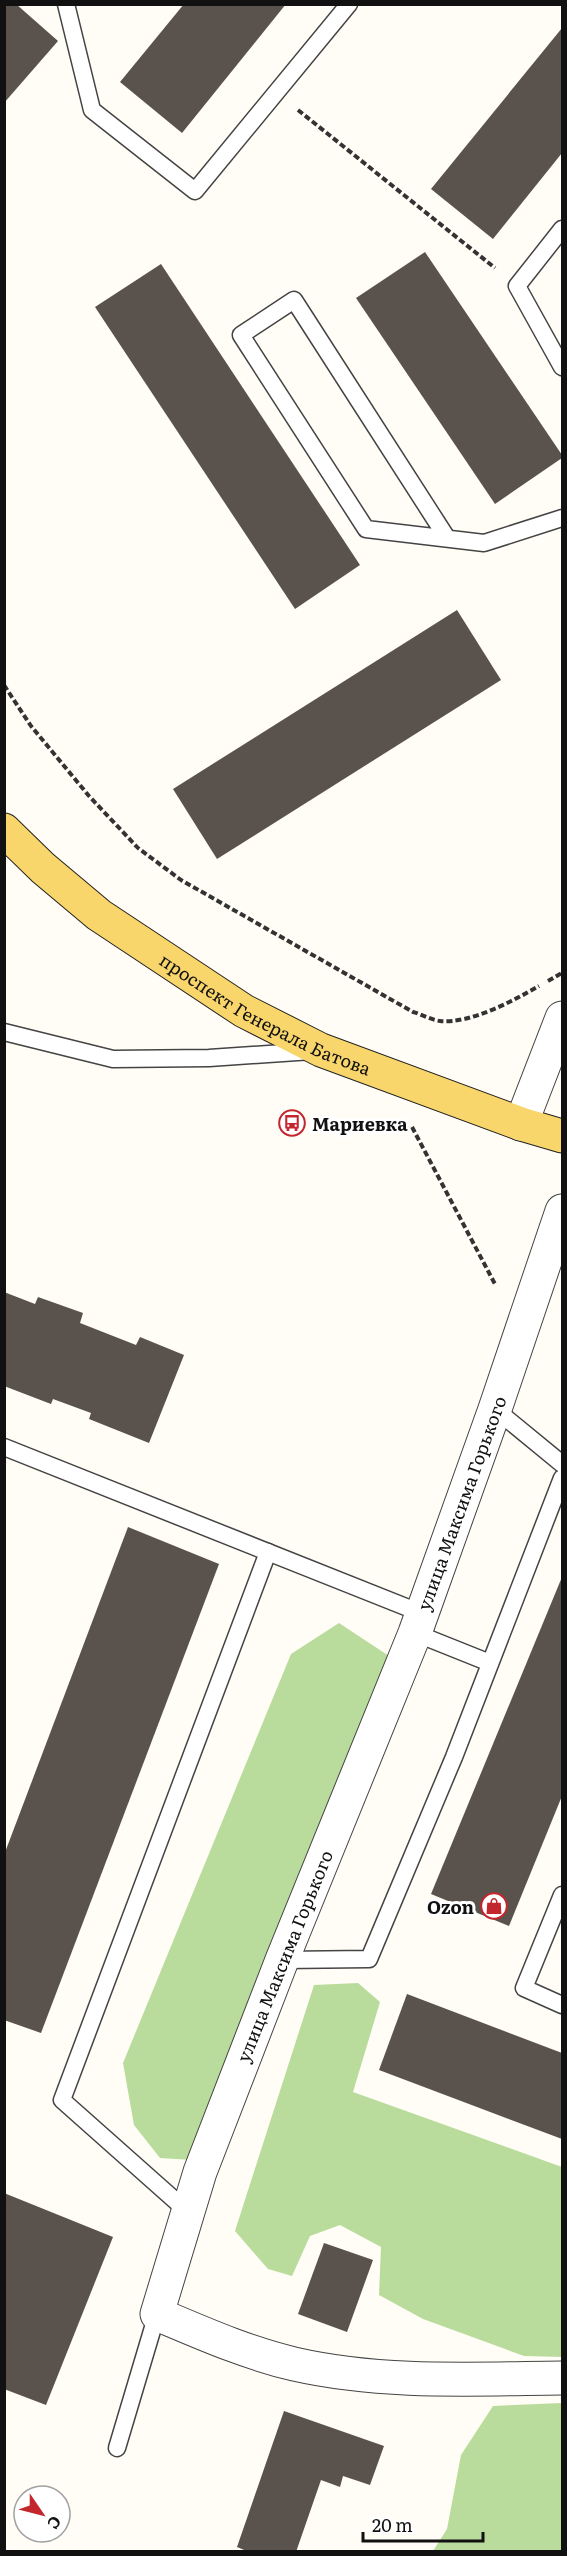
<svg xmlns="http://www.w3.org/2000/svg" width="567" height="2556" viewBox="0 0 567 2556" font-family="Literata,serif">
<style>
.forest{fill:#b9dc9c}
.building{fill:#5a524d}
.lines{fill:none;stroke-linecap:round;stroke-linejoin:round}
.lane-casing{stroke:#444;stroke-width:19}
.street-casing{stroke:#444;stroke-width:35}
.primary-casing{stroke:#222;stroke-width:35}
.path{stroke:#333;stroke-width:4;stroke-dasharray:6 3;stroke-linecap:butt}
.lane{stroke:#fff;stroke-width:16}
.street{stroke:#fff;stroke-width:33}
.primary{stroke:#f9d66b;stroke-width:33}
.labels{text-anchor:middle;dominant-baseline:central;stroke-width:6;stroke-linejoin:round;paint-order:stroke}
.street-label{font-size:18px;fill:#111;stroke:#fff}
.poi-label{font-size:18px;font-weight:bold;fill:#111;stroke:#fff;text-anchor:start}
</style>
<rect width="100%" height="100%" fill="#fffdf5"/>
<!-- forest -->
<g class="forest">
<polygon points="339,1623 392,1658 192,2160 160,2158 134,2125 123,2063 291,1654"/>
<polygon points="358,1983 380,2002 353,2092 562,2167 562,2357 524,2356 423,2319 379,2295 381,2247 340,2225 310,2236 292,2276 268,2269 235,2231 314,1985"/>
<polygon points="562,2403 562,2551 433,2551 447,2529 461,2455 493,2406"/>
</g>
<!-- building -->
<g class="building">
<polygon points="4,4 16,4 58,41 4,103"/>
<polygon points="184,4 286,4 182,133 120,82"/>
<polygon points="562,28 562,153 493,239 431,189"/>
<polygon points="425,252 562,455 562,458 495,504 356,298"/>
<polygon points="161,264 360,565 295,609 95,307"/>
<polygon points="457,610 501,680 217,859 173,789"/>
<polygon points="4,1292 35,1304 38,1297 83,1313 80,1323 136,1345 140,1337 184,1355 149,1443 89,1419 91,1413 53,1399 51,1404 4,1386"/>
<polygon points="128,1527 219,1564 41,2033 4,2020 4,1855"/>
<polygon points="562,1577 562,1796 509,1926 431,1894"/>
<polygon points="407,1994 562,2053 562,2139 379,2070"/>
<polygon points="4,2193 113,2237 46,2405 4,2389"/>
<polygon points="324,2243 373,2260 347,2332 298,2314"/>
<polygon points="284,2411 384,2446 370,2485 343,2476 340,2487 321,2480 296,2552 249,2552 237,2547"/>
</g>
<g class="lines">
<!-- lane casing -->
<g class="lane-casing">
<g id="lane">
<polyline points="66,4 92,110 195,191 349,4"/>
<polyline points="562,229 517,286 562,367"/>
<polyline points="447,538 294,300 241,335 366,529 484,543 562,518"/>
<polyline points="4,1032 113,1059 209,1058 312,1051"/>
<polyline points="495,1409 562,1464"/>
<polyline points="4,1447 421,1613"/>
<polyline points="415,1633 490,1663"/>
<polyline points="562,1895 524,1988 562,2005"/>
<polyline points="282,1960 369,1959 454,1757 562,1478"/>
<polyline points="187,2211 62,2100 268,1552"/>
<polyline points="117,2448 157,2314"/>
</g>
</g>
<!-- street casing -->
<g class="street-casing">
<g id="street">
<polyline points="521,1124 562,1018"/>
<path d="M 562,1211 L 495,1409 L 415,1633 L 282,1960 L 200,2172 L 157,2314 C 202,2333 247,2353 294,2364 C 382,2384 473,2379 562,2378"/>
</g>
</g>
<!-- primary casing -->
<g class="primary-casing">
<g id="primary">
<path id="s1" d="M 4,830 L 43,868 L 99,915 L 244,1011 L 321,1050 L 521,1124 L 562,1136"/>
</g>
</g>
<!-- path -->
<g class="path">
<polyline points="298,110 495,268"/>
<path d="M 4,685 L 31,726 L 89,796 L 138,848 L 181,880 L 413,1012 C 421,1014 431,1020 440,1021 C 470,1024 513,1001 539,986"/>
<polyline points="548,981 562,973"/>
<polyline points="412,1127 496,1286"/>
</g>
<!-- lane -->
<use href="#lane" class="lane"/>
<!-- street -->
<use href="#street" class="street"/>
<!-- primary -->
<use href="#primary" class="primary"/>
</g>
<!-- icons -->
<defs>
<g id="bus-ring" transform="scale(1.35)"><circle r="9.5" fill="#fff" stroke="#c4262e" stroke-width="1.5"/><path d="M-5-6H5V4H4V6H2V4H-2V6H-4V4H-5ZM-3.5-4V0h7V-4ZM-3.5 1.2v1.5H-2V1.2ZM2 1.2v1.5H3.5V1.2Z" fill="#c4262e"/></g>
<g id="shop-ring" transform="scale(1.35)"><circle r="9.5" fill="#fff" stroke="#c4262e" stroke-width="1.5"/><path d="M-5-2.5h2.3a2.7 3.5 0 0 1 5.4 0H5L5.5 6h-11ZM-1.5-2.5h3a1.5 2.3 0 0 0-3 0Z" fill="#c4262e"/></g>
</defs>
<g fill-rule="evenodd">
<use href="#bus-ring" x="292" y="1123"/>
<use href="#shop-ring" x="494" y="1906"/>
</g>
<g class="labels">
<!-- street labels -->
<g class="street-label">
<text stroke="none"><textPath href="#s1" startOffset="322">проспект Генерала Батова</textPath></text>
<text transform="translate(461 1503) rotate(-70)">улица Максима Горького</text>
<text transform="translate(284 1956) rotate(-68)">улица Максима Горького</text>
</g>
<!-- poi labels -->
<g class="poi-label">
<text x="312" y="1123">Мариевка</text>
<text x="474" y="1906" text-anchor="end">Ozon</text>
</g>
</g>
<!-- border -->
<rect width="567" height="2556" fill="none" stroke="#111111" stroke-width="12"/>
<!-- north arrow -->
<g transform="translate(42 2514) rotate(125)"><circle r="28" fill="#ffffff" stroke="#a0a0a0" stroke-width="1.5"/>
<path d="M0-4.5L10 22L0 15L-10 22Z" fill="#c4262e"/>
<text y="-9" font-size="16" font-weight="bold" text-anchor="middle" fill="#111111">С</text>
</g>
<!-- scale -->
<path d="M363 2532v9h120v-9" fill="none" stroke="#111111" stroke-width="3"/>
<text x="372" y="2532" font-size="18" fill="#111111" stroke="#ffffff" stroke-width="4.5" paint-order="stroke">20 m</text>
</svg>
